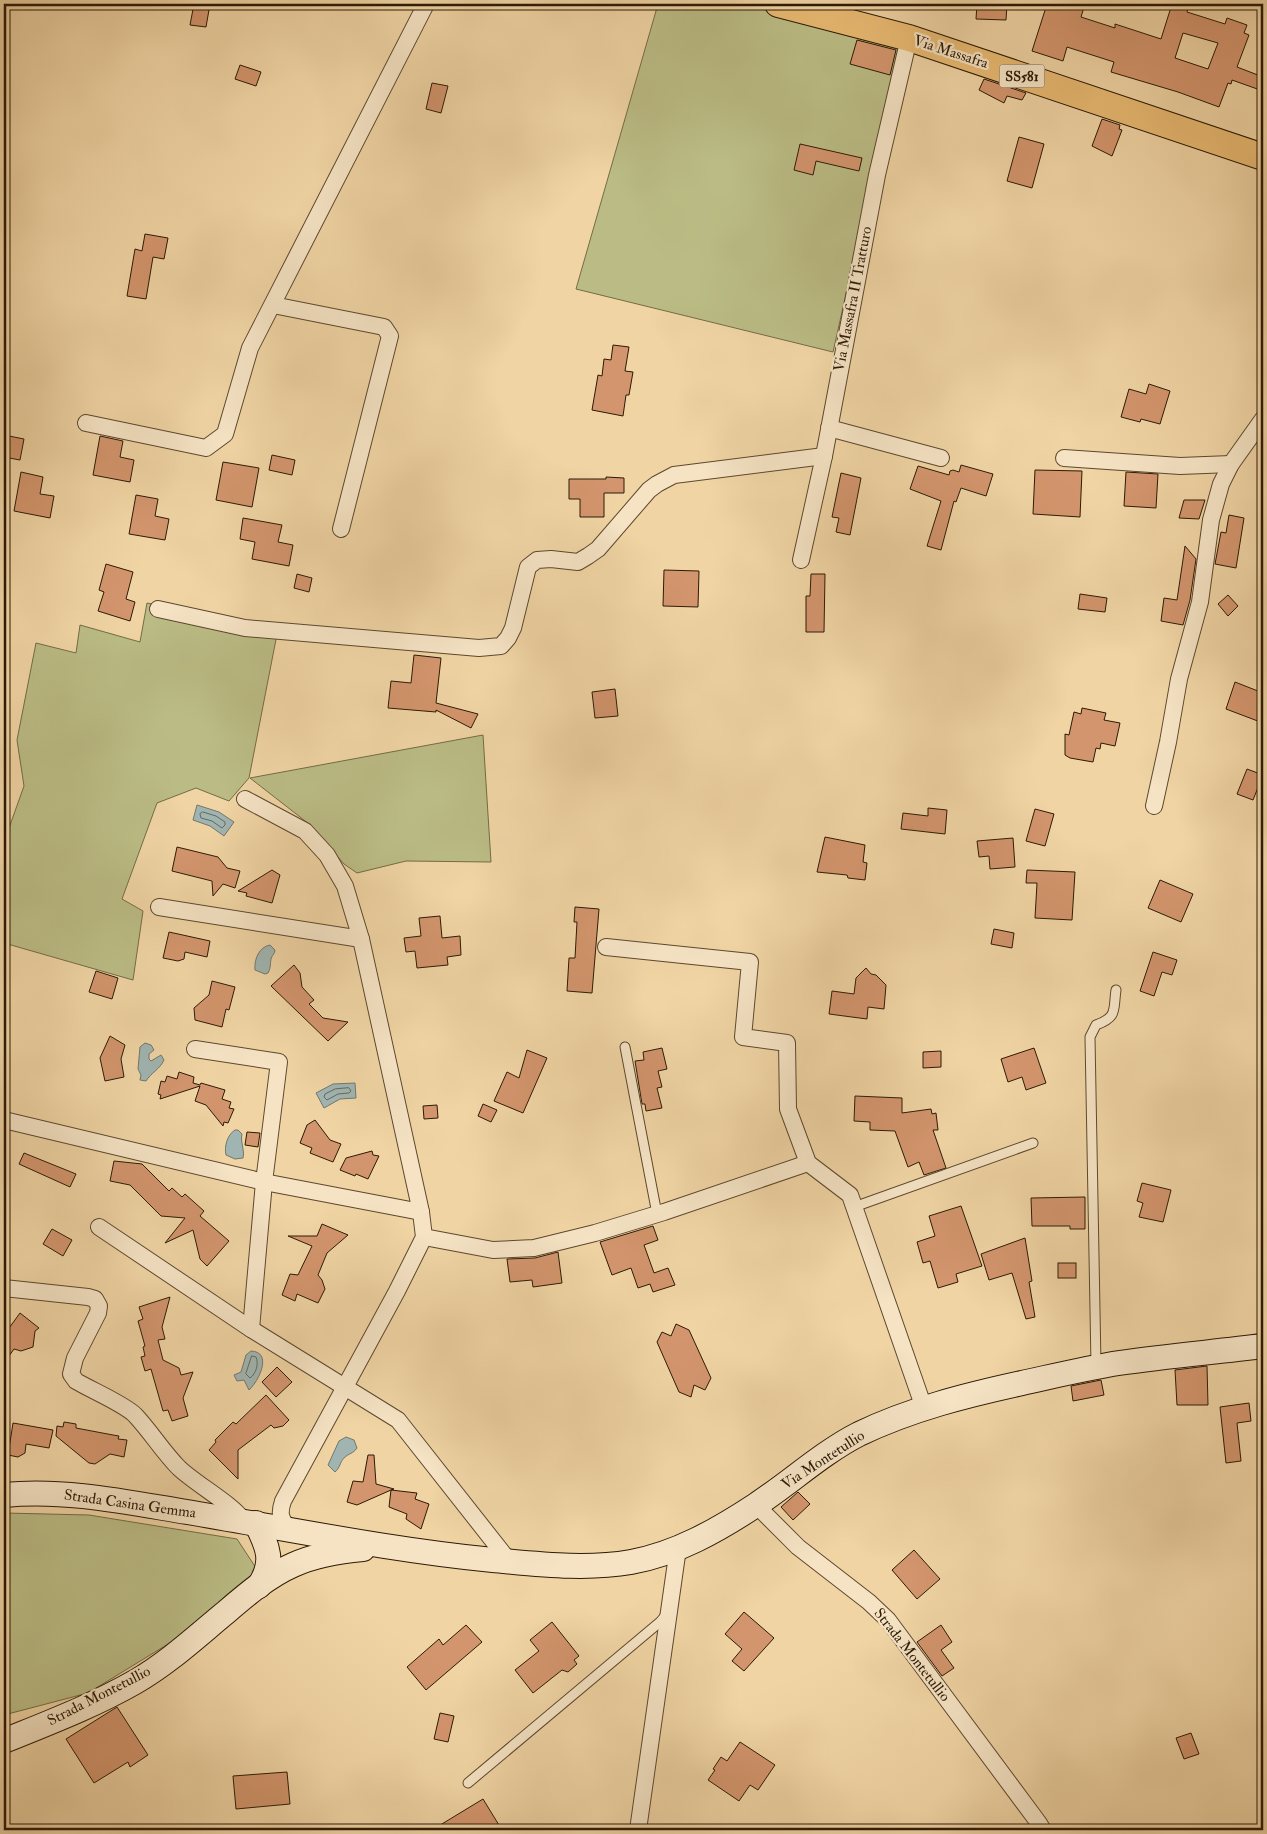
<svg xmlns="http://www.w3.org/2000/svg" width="1267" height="1834" viewBox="0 0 1267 1834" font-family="'IM FELL Double Pica',serif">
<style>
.green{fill:#bbbc85;stroke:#746b46}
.water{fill:#a0b5b2;stroke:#72776d}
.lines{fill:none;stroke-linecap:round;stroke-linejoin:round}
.shore{stroke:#66685c;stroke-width:1}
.building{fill:#d3956d;stroke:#2c1a06;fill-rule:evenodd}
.lane-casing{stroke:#5d482e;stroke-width:11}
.street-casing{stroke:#5d482e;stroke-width:18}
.secondary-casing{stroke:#2c1a06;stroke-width:26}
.primary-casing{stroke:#2c1a06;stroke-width:28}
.lane{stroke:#f5e3c4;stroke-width:9}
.street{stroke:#f5e3c4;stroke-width:16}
.secondary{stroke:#f5e3c4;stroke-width:24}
.primary{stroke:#e8ba72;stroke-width:26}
.labels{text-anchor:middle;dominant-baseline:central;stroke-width:4.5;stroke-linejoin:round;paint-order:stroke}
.shield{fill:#f5e3c4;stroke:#68563f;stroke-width:1}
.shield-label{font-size:14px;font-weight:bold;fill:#2c1a06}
.street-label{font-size:15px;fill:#2c1a06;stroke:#f5e3c4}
</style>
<rect width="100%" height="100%" fill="#f0d4a4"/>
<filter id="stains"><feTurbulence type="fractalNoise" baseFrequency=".004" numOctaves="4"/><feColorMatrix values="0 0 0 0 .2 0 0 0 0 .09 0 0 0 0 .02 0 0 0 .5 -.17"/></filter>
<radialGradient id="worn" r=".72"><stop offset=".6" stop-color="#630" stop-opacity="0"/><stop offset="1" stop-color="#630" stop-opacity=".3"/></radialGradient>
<!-- green -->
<g class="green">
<polygon points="658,4 759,4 902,45 833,352 576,289"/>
<polygon points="147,603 278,629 249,778 229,801 196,788 157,803 122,899 143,911 133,980 4,943 4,842 24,786 17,740 36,643 76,653 80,625 140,642"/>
<polygon points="483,735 491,862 406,861 357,873 344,864 309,824 250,778"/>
<polygon points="4,1513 89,1515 237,1539 258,1571 204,1622 88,1693 4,1715"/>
</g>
<!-- water -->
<g class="water">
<polygon points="197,805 219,812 234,822 224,836 210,826 193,820"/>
<path d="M 270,945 L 275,950 C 275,954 272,955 271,959 C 270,964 271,968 268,973 L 265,974 L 255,970 C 254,959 259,947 270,945 Z"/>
<path d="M 145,1043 L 151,1045 L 154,1050 L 149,1054 L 149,1059 L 151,1061 L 161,1055 L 164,1060 C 160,1069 151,1073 146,1081 L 140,1080 L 141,1075 L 138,1069 L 140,1047 Z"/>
<polygon points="355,1083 356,1098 340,1099 324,1108 316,1093 333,1084"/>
<path d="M 235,1130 L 238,1130 L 242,1134 C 240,1142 245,1150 243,1158 L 235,1159 L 226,1155 C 224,1147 227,1135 235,1130 Z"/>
<path d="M 251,1351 C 273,1352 259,1381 249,1390 L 244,1380 L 237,1381 L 234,1375 L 241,1372 L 246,1355 Z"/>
<path d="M 346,1437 L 354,1440 L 357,1448 C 353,1454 349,1453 344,1458 C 340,1462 340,1468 335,1472 L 328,1465 L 339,1441 Z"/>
</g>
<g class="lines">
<!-- shore -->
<g class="shore">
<polygon points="203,812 216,816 225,822 225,825 222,828 212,821 201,818 200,814"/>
<polygon points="349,1088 351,1091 349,1093 338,1094 327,1100 324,1097 325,1094 335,1089"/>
<path d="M 252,1356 L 256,1357 C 259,1364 256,1374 250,1378 L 246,1374 Z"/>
</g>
</g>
<!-- building -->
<g class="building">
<polygon points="194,4 210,4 206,27 190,25"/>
<polygon points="977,4 1007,4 1006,20 976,19"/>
<path d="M 1047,4 L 1085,4 L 1081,17 L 1115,28 L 1115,24 L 1161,39 L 1172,4 L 1189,4 L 1187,12 L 1225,24 L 1227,18 L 1247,25 L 1244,33 L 1249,35 L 1237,67 L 1263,77 L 1263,91 L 1232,80 L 1231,84 L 1228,83 L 1219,107 L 1178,92 L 1111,72 L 1114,62 L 1067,47 L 1063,61 L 1032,51 ZM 1183,33 L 1218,43 L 1208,69 L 1175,58 Z"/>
<polygon points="857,40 896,50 890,75 850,64"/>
<polygon points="240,65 261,72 256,86 235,79"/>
<polygon points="984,79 1026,93 1022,100 1007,96 1004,103 979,90"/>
<polygon points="432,83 448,86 441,113 426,109"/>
<polygon points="1102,119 1120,125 1119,129 1122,130 1112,156 1092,146"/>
<polygon points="1019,137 1044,144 1032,188 1007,181"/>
<polygon points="800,144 862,158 859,171 816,161 813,175 794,170"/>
<polygon points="145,234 168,238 164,259 153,257 146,299 127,296 135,249 142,251"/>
<polygon points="613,345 629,347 625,371 633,372 629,395 626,395 623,416 592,410 598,375 602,376 604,359 611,360"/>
<polygon points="1149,384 1170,391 1160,424 1141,419 1140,422 1121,417 1129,389 1146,394"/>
<polygon points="4,435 24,439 20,460 4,457"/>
<polygon points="100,436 123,441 120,457 134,460 130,482 93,475"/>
<polygon points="272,455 295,460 292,475 269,470"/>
<polygon points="223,462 259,468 252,507 216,500"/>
<polygon points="961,465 993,474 986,496 961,488 956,502 954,501 941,550 927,546 941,501 910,489 918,466 949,475 950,471 953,470 959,472"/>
<polygon points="1035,470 1082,471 1080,517 1033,514"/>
<polygon points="21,472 43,477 40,494 54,496 50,518 14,511"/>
<polygon points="1126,472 1158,474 1156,508 1124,506"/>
<polygon points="841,473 861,478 850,535 836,532 839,518 832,517"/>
<polygon points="606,477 624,478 624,493 604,493 604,517 580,517 580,499 569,499 569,479 606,479"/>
<polygon points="136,495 158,499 155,516 169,519 165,540 129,534"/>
<polygon points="1184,500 1205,500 1199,519 1179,518"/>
<polygon points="1229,515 1244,518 1236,568 1215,564 1221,532 1226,533"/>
<polygon points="243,518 282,525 278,542 293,545 289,566 252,559 255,542 240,539"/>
<polygon points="1185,546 1196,559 1190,600 1183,625 1161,621 1164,598 1177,600"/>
<polygon points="106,564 133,572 126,599 135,602 130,621 98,611 104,592 99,590"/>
<polygon points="664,570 699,571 698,607 663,606"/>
<polygon points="297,574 312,578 309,592 294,588"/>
<polygon points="811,574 825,574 824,632 806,632 806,596 810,596"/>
<polygon points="1080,594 1107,598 1105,612 1078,609"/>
<polygon points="1228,595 1238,606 1228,616 1218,604"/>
<polygon points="414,655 441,658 436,703 478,714 471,728 436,710 436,712 388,708 391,681 411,683"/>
<polygon points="1235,682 1263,693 1263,723 1226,709"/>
<polygon points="615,689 618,716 595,718 592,692"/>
<polygon points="1082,708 1106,713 1104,720 1120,723 1115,746 1101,743 1100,749 1096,748 1093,762 1070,758 1065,755 1065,734 1069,735 1074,712 1081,714"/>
<polygon points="1247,769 1263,775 1253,800 1237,794"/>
<polygon points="928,808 947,810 945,834 901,829 903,813 928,816"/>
<polygon points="1035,809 1054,814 1045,846 1026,841"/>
<polygon points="825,837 865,845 863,862 867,863 865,880 848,878 847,875 817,872"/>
<polygon points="1013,838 1015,867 990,869 989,856 979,857 977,841"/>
<polygon points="177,847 218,857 227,868 240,871 235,888 223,884 213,896 212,881 172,871"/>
<polygon points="272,870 280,875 272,903 246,896 247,893 238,891"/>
<polygon points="1027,870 1075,872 1072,920 1035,918 1037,883 1026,883"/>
<polygon points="1160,880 1193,894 1181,922 1148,908"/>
<polygon points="575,907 599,909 592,993 567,991 569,958 575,958 577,922 574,922"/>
<polygon points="440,916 442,938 460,936 461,955 447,957 448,965 417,968 415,951 406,952 404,938 421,936 419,918"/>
<polygon points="994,929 1014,933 1012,948 991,944"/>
<polygon points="169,932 210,941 207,957 185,952 184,959 178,961 163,958"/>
<polygon points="1153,952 1177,960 1172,975 1162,972 1154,996 1140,991"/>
<polygon points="294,965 300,973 302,987 314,1000 309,1004 323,1018 348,1022 328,1041 271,986"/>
<polygon points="866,968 871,974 876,975 886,985 884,1009 868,1007 867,1019 829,1014 832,991 854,994 856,978"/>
<polygon points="96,971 118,978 112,999 89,992"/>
<polygon points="212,981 235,987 229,1010 226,1009 222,1027 195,1020 194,1008 209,995"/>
<polygon points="110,1036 125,1045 121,1059 124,1077 105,1081 100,1058"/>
<polygon points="662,1048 667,1069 658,1071 662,1087 657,1088 662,1108 646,1111 645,1104 642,1104 635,1061 644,1060 643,1052"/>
<polygon points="1034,1048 1046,1083 1026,1090 1022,1077 1008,1082 1001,1059"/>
<polygon points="527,1050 547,1058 523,1113 494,1101 507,1072 519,1078"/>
<polygon points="941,1051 941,1067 923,1068 923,1052"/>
<polygon points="179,1072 194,1077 193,1083 200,1085 201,1083 225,1090 222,1099 231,1102 229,1108 234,1109 228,1123 224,1122 223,1126 206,1105 195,1101 200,1086 160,1099 161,1095 158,1094 161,1081 165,1082 167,1076 177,1079"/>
<polygon points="855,1096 902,1098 902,1113 931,1109 932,1114 936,1113 938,1130 933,1130 946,1168 924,1175 919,1162 908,1167 895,1131 870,1130 870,1122 854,1121"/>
<polygon points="483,1104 497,1110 491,1122 478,1116"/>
<polygon points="437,1105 438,1118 424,1119 423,1106"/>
<polygon points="315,1120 330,1140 341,1144 333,1162 310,1153 312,1148 300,1143 307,1125"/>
<polygon points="247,1132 260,1133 258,1147 245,1145"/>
<polygon points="372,1151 373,1155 379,1156 368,1179 356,1174 355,1176 340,1170 346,1158"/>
<polygon points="24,1153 76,1174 70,1187 19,1164"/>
<polygon points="114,1161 142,1164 169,1191 172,1188 182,1197 185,1194 204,1211 200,1216 229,1241 207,1266 200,1259 193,1230 165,1243 185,1218 161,1216 130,1185 110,1181"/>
<polygon points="1142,1183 1171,1190 1163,1222 1139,1217 1143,1203 1137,1201"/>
<polygon points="1085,1197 1085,1229 1070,1229 1070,1226 1032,1226 1031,1198"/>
<polygon points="961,1206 982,1266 956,1274 958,1282 938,1288 930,1261 923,1263 917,1242 935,1236 929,1216"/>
<polygon points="322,1224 348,1235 327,1253 318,1275 322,1280 325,1289 318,1303 297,1294 295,1301 282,1295 290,1274 298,1275 312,1246 288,1236 317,1236"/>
<polygon points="653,1226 658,1240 644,1245 654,1273 668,1268 675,1285 653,1292 650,1284 638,1288 631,1268 612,1275 600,1242"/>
<polygon points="52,1229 72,1240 63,1256 43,1244"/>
<polygon points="1025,1238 1032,1281 1029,1282 1035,1317 1026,1319 1012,1273 989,1280 981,1254"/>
<polygon points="558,1252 562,1283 533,1287 532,1280 510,1282 507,1259 535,1258"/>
<rect x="1058" y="1263" width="18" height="15"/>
<polygon points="170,1297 162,1327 165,1339 158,1340 163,1360 179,1368 181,1375 193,1372 183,1398 188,1416 172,1421 168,1410 163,1411 151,1369 145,1371 141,1357 145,1356 143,1347 145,1346 138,1321 143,1319 139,1307"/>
<polygon points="20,1313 39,1328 35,1331 33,1347 21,1351 14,1349 4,1363 4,1335"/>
<polygon points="676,1324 689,1330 711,1378 705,1390 694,1385 691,1397 679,1392 657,1342 662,1332 671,1336"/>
<polygon points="1207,1366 1208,1405 1177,1405 1175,1370"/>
<polygon points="277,1367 292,1382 276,1397 262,1382"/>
<polygon points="1101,1380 1104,1395 1073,1401 1071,1386"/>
<polygon points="266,1395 289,1420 283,1426 274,1428 271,1425 238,1450 238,1479 209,1450 216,1442 215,1440 233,1422 236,1424"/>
<polygon points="1249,1403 1251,1421 1237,1423 1241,1461 1226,1463 1220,1407"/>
<polygon points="64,1422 76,1424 76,1428 113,1435 119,1436 118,1439 127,1440 124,1457 110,1454 95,1464 89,1463 56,1436 57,1426 63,1427"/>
<polygon points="13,1423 53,1430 49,1448 26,1444 25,1453 18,1457 8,1455"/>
<polygon points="368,1455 374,1455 376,1484 394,1489 391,1490 417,1493 415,1499 429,1504 421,1529 406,1519 407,1514 389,1507 391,1490 357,1505 347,1502 353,1481 363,1482"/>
<polygon points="798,1492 810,1504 793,1520 781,1507"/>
<polygon points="914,1550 940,1579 917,1599 892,1570"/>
<polygon points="744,1612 774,1638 744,1671 732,1661 742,1649 725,1634"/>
<polygon points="552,1622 579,1656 574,1660 577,1664 568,1672 562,1670 533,1693 515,1670 539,1651 530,1640"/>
<polygon points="466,1625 482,1642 426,1690 407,1667 439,1639 443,1645"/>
<polygon points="941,1625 952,1642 941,1650 954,1668 942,1676 917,1642"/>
<polygon points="117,1707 148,1755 130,1767 128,1762 94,1783 66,1739"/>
<polygon points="440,1713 454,1716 448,1742 434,1739"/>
<polygon points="1191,1733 1199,1754 1184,1759 1176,1738"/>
<polygon points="740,1742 775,1765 758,1790 750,1785 739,1801 708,1780 715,1770 713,1769 721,1757 727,1761"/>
<polygon points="287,1772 290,1804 236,1809 233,1776"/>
<polygon points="483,1799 502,1830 432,1830"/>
</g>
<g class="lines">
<!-- lane casing -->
<g class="lane-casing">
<g id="lane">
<polyline points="625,1047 657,1214"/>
<polyline points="854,1207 1033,1143"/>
<path d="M 1096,1365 L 1090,1037 L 1096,1025 C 1118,1017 1113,1010 1116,990"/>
<polyline points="468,1783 660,1622 666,1615"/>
</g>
</g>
<!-- street casing -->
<g class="street-casing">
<g id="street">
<polyline points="273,305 384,327 390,336 341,529"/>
<polyline points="86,423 206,448 225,434 250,348 426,4"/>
<polyline points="829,428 941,458"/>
<polyline points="1064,458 1180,466 1231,464"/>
<polyline points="801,560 824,456 877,175 909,38"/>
<polyline points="158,609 245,628 479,648 501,646 508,638 513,628 528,567 537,560 551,559 578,562 588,556 598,549 649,490 657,484 674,475 824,456"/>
<path d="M 245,799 L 305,831 L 327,855 L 345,886 L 361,939 L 421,1212 L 424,1237 L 397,1291 L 283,1501 C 279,1513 280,1518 288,1528"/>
<polyline points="1154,806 1168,742 1179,679 1200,602 1211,520 1221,484 1231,464 1263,419"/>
<polyline points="159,907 361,939"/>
<polyline points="606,947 750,962 743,1037 787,1043 788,1109 808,1163 850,1195 924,1408"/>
<polyline points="195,1049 279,1062 264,1182 251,1329"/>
<polyline points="4,1120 264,1182 421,1212"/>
<polyline points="99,1227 251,1329 398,1420 509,1561"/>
<polyline points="424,1237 493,1250 534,1248 595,1233 664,1212 808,1163"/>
<path d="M 4,1288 L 88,1297 L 95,1299 L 99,1306 L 98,1313 L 75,1358 L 71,1374 L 76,1381 C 91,1390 124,1404 135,1415 C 151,1432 163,1452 179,1468 C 197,1485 231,1503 244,1521"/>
<polyline points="756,1505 798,1547 869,1602 888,1620 1038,1822 1043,1830"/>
<polyline points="638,1830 678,1548"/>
</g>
</g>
<!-- secondary casing -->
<g class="secondary-casing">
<g id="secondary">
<path d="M 4,1495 C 65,1489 126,1502 187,1512 C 289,1529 390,1550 493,1560 C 538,1564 585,1570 631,1562 C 676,1554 718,1530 756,1505 C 791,1482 822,1453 859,1434 C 911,1409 967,1395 1022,1383 C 1054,1376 1087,1368 1119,1363 C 1167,1356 1215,1352 1263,1346"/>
<path d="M 256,1523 C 268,1547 275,1562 259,1586"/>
<path d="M 4,1741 C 48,1723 93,1706 135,1682 C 168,1663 196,1637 225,1613 C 246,1595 268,1576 293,1565 C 315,1555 339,1551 363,1549"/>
</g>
</g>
<!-- primary casing -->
<g class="primary-casing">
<polyline id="primary" points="778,4 909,38 1263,157"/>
</g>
<!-- lane -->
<use href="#lane" class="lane"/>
<!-- street -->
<use href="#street" class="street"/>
<!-- secondary -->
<use href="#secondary" class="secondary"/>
<!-- primary -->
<use href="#primary" class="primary"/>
</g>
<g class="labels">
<!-- shield labels -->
<rect class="shield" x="999.5" y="64.5" width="45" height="23" rx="4"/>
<g class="shield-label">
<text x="1022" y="76">SS581</text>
</g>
<!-- street labels -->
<g class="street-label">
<text transform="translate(951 52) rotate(18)">Via Massafra</text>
<text transform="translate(853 299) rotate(-79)">Via Massafra II Tratturo</text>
<text transform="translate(823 1460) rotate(-33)">Via Montetullio</text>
<text transform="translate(130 1504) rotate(8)">Strada Casina Gemma</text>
<text transform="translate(912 1655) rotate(52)">Strada Montetullio</text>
<text transform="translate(99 1696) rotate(-27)">Strada Montetullio</text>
</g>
</g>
<!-- margin -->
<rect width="1267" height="1834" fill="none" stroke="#f0d4a4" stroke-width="20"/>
<rect x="5" y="5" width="1257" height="1824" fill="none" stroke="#2c1a06" stroke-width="2.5"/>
<rect x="10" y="10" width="1247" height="1814" fill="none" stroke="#2c1a06"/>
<rect width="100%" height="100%" filter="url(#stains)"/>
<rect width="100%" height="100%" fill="url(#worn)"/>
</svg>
